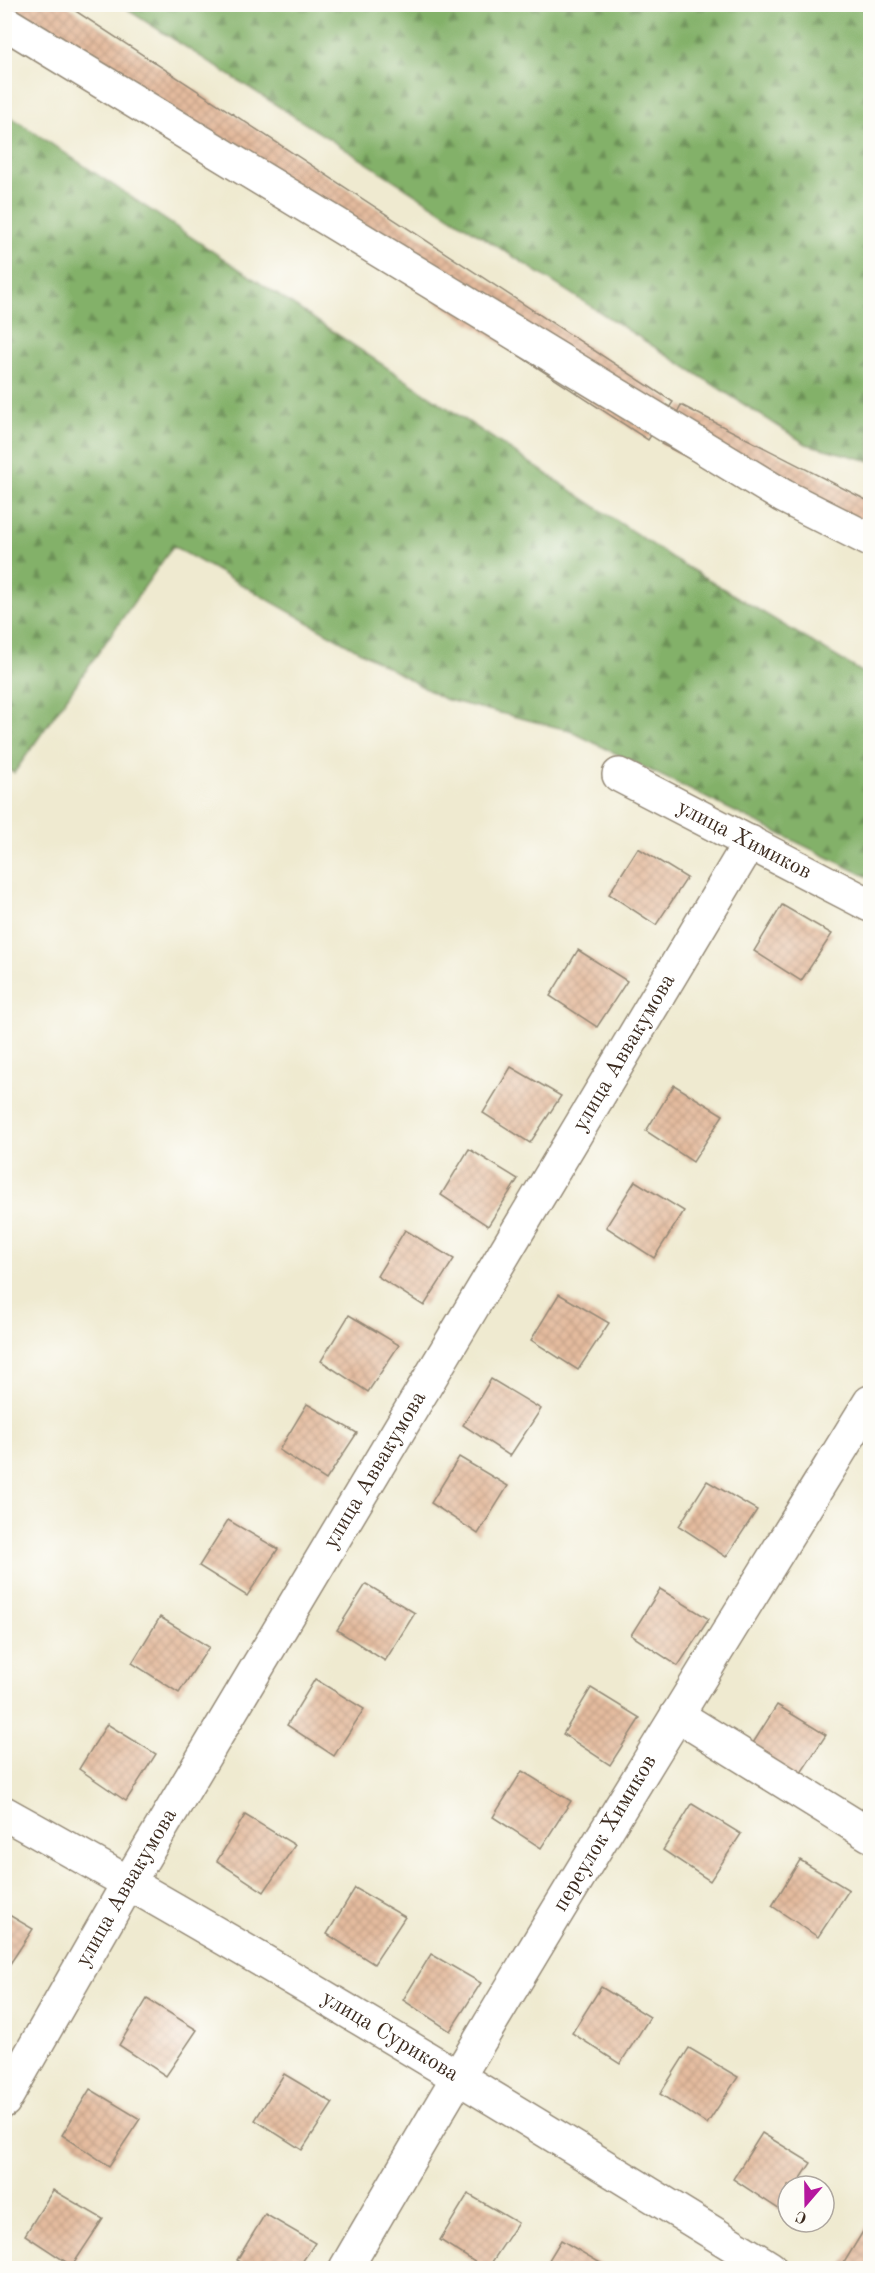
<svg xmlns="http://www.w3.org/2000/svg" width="875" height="2273" viewBox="0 0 875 2273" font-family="'Old Standard TT',serif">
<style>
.forest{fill:url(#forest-firs);stroke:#5f6e44;stroke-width:1.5}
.building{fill:url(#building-cross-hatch)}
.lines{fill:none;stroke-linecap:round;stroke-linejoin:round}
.minor-casing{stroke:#958a77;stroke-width:36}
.minor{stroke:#fff;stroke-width:33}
.labels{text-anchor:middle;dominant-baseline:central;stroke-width:5;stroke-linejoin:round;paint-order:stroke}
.street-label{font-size:22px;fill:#3b2a1e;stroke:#fdfcf7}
</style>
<defs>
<pattern id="forest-firs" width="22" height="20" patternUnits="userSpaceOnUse" patternTransform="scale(1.5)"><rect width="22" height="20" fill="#83b169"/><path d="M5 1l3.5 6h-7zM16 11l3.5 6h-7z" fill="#6c9056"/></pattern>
<pattern id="building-cross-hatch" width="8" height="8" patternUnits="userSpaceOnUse" patternTransform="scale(1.5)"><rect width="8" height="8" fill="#e4bb9e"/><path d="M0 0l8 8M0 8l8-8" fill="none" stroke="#c4a188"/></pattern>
</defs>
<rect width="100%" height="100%" fill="#fdfcf7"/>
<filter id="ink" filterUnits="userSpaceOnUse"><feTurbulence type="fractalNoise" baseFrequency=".0167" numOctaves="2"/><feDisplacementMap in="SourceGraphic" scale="12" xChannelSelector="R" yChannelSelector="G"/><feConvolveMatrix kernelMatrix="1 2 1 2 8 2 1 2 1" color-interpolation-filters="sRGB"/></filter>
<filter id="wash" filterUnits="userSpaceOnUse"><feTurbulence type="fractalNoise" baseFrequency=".008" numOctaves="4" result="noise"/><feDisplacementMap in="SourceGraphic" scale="24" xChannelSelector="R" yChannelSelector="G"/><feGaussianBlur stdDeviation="1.35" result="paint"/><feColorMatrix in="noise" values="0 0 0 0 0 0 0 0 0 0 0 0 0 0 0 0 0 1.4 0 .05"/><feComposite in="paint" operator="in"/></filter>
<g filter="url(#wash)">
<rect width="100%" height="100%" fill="#efead0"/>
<!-- forest -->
<g class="forest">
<polygon points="120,5 870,5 870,461 806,444"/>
<polygon points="5,113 674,559 870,677 870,878 568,730 444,699 173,546 14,773 5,768"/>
</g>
<g id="blocks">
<!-- building -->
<g class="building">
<polygon points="4,4 65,4 673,402 648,440 4,19"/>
<polygon points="681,405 870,502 870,551 661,444"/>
<polygon points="638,848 687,878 656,925 609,894"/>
<polygon points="782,905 832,934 801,981 754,951"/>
<polygon points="578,950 627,981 597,1027 550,996"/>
<polygon points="511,1067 561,1096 530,1143 483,1113"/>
<polygon points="674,1085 723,1115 693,1162 646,1131"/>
<polygon points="469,1149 518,1179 488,1226 441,1195"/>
<polygon points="635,1181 684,1211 654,1258 606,1227"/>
<polygon points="405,1230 454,1259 424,1306 377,1276"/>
<polygon points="559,1294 609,1323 578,1370 531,1340"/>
<polygon points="349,1315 399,1345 368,1392 321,1361"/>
<polygon points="491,1379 541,1409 510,1456 463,1425"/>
<polygon points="307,1404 357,1433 326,1480 279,1450"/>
<polygon points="459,1457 508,1486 478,1534 431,1503"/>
<polygon points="707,1481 757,1510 726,1557 679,1526"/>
<polygon points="228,1520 278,1549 247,1596 199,1566"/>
<polygon points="366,1584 415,1613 385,1661 337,1630"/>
<polygon points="660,1589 709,1619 678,1666 631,1635"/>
<polygon points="160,1617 209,1647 179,1693 132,1663"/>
<polygon points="315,1679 364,1709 334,1756 287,1725"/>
<polygon points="591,1688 640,1718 610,1765 563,1734"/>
<polygon points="777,1705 826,1735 795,1782 748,1751"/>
<polygon points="107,1724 156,1754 126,1801 79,1769"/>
<polygon points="522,1771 571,1801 541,1848 493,1817"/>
<polygon points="870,1796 870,1828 856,1819"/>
<polygon points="692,1804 741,1834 710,1881 663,1850"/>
<polygon points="245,1815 295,1845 264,1892 217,1861"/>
<polygon points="800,1860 849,1890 818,1937 772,1906"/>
<polygon points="355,1888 405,1917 374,1964 327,1934"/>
<polygon points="4,1912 33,1929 4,1973"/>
<polygon points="431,1954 481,1983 450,2031 403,2000"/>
<polygon points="601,1987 650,2017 620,2064 572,2033"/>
<polygon points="147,1999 197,2030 166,2076 119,2045"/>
<polygon points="689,2048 738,2077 707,2124 660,2094"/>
<polygon points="284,2074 333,2103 302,2150 255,2120"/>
<polygon points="90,2089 140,2119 109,2166 62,2135"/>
<polygon points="762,2133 811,2163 796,2186 788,2186 788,2198 780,2210 733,2179"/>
<polygon points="53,2190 103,2219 72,2266 25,2235"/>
<polygon points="468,2194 518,2223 488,2268 484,2268 440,2240"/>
<polygon points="265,2214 315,2243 298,2268 250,2268 237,2260"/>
<polygon points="870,2220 870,2268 846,2268 842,2266"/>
<polygon points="561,2240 609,2268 544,2268"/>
</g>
</g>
</g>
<g filter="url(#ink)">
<use href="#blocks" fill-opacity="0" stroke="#958a77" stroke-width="1.5"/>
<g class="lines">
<!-- minor casing -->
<g class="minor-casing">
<g id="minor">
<polyline points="4,22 783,496 870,540"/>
<path id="s1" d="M 619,775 L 870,905"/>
<polyline points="677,1715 870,1835"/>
<path id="s2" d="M 4,1813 C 264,1957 517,2112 770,2268"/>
<path id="s3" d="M 4,2101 L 129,1882 L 750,842"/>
<path id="s4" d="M 346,2268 C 515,1976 693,1689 870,1402"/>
</g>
</g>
<!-- minor -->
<use href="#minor" class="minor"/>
</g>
</g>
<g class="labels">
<!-- street labels -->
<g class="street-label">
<text stroke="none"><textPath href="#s1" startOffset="141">улица Химиков</textPath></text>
<text stroke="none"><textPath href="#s3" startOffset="1218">улица Аввакумова</textPath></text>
<text stroke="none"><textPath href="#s3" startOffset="732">улица Аввакумова</textPath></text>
<text stroke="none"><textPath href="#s4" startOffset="506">переулок Химиков</textPath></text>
<text stroke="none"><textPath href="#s3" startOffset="246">улица Аввакумова</textPath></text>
<text stroke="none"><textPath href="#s2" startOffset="446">улица Сурикова</textPath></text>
</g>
</g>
<!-- margin -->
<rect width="875" height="2273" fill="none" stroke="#fdfcf7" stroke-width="24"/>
<!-- north arrow -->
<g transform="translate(806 2204) rotate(200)"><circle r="28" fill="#fdfcf7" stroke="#afa8a0" stroke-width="1.5"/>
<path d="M0-4.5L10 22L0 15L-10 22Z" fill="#b5179e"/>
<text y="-9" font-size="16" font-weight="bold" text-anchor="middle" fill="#3b2a1e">С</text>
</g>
</svg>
